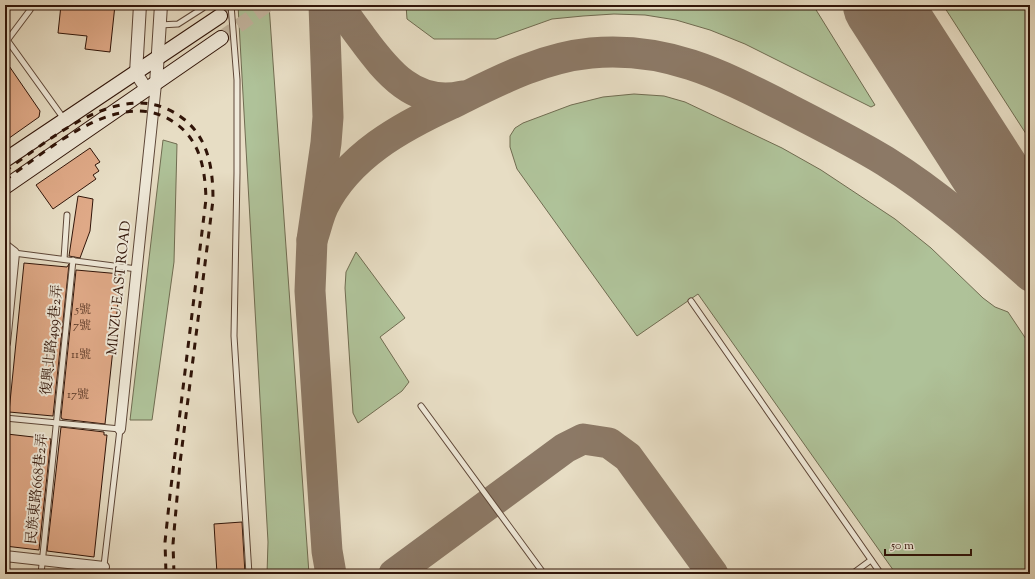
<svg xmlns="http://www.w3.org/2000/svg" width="1035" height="579" viewBox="0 0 1035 579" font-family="'Sorts Mill Goudy','Noto Serif TC',serif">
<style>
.green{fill:#afc299;stroke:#706c51}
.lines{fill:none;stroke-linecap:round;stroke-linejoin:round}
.taxiway{stroke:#8c7966;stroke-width:31}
.runway{stroke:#8c7966;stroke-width:78}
.building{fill:#dfa987;stroke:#311509}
.secondary-tunnel{stroke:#c3b59f;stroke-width:14;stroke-dasharray:14 7;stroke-linecap:butt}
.service-casing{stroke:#5e4738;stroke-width:7}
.minor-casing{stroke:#5e4738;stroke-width:12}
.tertiary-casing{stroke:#5e4738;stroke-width:14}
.secondary-casing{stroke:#311509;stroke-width:16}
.service{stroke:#efe9d9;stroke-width:5}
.minor{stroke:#efe9d9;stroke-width:10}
.tertiary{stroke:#efe9d9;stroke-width:12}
.secondary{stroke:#efe9d9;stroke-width:14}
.rail{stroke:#311509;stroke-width:3;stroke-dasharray:7 7;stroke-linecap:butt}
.labels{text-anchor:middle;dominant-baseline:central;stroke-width:4;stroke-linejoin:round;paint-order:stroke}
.number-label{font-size:12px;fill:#5c3a28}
.street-label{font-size:14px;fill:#311509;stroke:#efe9d9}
</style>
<rect width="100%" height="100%" fill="#e7ddc4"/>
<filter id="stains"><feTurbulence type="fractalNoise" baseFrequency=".005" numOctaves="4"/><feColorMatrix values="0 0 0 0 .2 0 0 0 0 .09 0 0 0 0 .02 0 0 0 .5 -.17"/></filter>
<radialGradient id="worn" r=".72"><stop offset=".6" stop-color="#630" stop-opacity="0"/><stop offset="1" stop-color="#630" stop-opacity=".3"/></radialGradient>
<!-- green -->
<g class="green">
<polygon points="238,5 269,5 309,574 267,574 268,542"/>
<polygon points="406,5 813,5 875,105 871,107 745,44 710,30 676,20 645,15 614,14 583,16 552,19 496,39 434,39 407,19"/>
<polygon points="943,5 1030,5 1030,140"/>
<polygon points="634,94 664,96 685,102 782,148 821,170 895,219 931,248 983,298 995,307 1008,312 1030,345 1030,574 896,574 698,294 637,336 517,169 510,147 510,136 515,128 523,123 571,105 603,97"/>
<polygon points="163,140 177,144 174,262 152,420 130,420"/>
<polygon points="356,252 405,318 380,337 409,382 402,391 358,423 353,413 345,288 346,272"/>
</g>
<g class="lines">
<!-- taxiway -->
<g class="taxiway">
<polyline points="324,5 328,117 326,143 312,240 310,291 327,551 331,574"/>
<path d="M 339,5 C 346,17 354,27 362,38 C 387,72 415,107 462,96"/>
<path d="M 312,240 C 316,229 318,218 323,207 C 348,156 401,127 451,104 C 496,82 540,58 591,53 C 667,46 722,75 787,108 C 820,125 854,142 885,161 C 938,194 984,235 1030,276"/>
<polyline points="394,574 565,448 583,439 609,443 628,457 713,574"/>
</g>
<!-- runway -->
<polyline class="runway" points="882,5 1030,235"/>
</g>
<!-- building -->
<g class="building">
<polygon points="61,5 115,5 110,52 85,49 87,36 58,33"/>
<polygon points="5,60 40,111 39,117 5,141"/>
<polygon points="90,148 100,162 95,165 99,171 93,175 96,179 53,209 36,185"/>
<polygon points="78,196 93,199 90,231 80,258 69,256"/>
<polygon points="24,263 67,267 69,264 53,416 9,412"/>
<polygon points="76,270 121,274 105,424 62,419 61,417"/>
<polygon points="61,427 104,432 104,435 107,435 94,557 47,551"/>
<polygon points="7,434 51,439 39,550 5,546 5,455"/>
<polygon points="242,522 245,574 217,574 214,524"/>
</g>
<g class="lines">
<!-- secondary-tunnel -->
<g class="secondary-tunnel">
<polyline points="220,16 235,5"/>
<polyline points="221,38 268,5"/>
</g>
<!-- service casing -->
<g class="service-casing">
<g id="service">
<polyline points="231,5 237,80 237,173 234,336 249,574"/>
<polyline points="160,25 178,24 203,8"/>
<polyline points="5,37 64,119"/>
<polyline points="6,42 30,10 32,5"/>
<polyline points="14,253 137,269"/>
<polyline points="64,259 67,215"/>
<polyline points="691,301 881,574"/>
<polyline points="421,406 544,574"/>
<polyline points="5,418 120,429 103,574"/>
<polyline points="41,574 73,260"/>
<polyline points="852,574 871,560"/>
</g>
</g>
<!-- minor casing -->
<g class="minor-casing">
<g id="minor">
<polyline points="5,246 14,253 5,343"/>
<polyline points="120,429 156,84"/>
<polyline points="5,556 104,567"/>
</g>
</g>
<!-- tertiary casing -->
<g class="tertiary-casing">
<g id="tertiary">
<polyline points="140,5 136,73 147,90"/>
<polyline points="156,84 161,5"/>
</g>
</g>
<!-- secondary casing -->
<g class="secondary-casing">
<g id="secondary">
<polyline points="5,160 220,16"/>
<polyline points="5,187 221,38"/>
</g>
</g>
<!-- service -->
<use href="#service" class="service"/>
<!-- minor -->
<use href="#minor" class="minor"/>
<!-- tertiary -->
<use href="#tertiary" class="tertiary"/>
<!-- secondary -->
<use href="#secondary" class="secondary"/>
<!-- rail -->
<g class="rail">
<path d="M 5,171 C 53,138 126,72 185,120 C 209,140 213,170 213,200 L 180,463 L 173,544 L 174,574"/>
<path d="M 5,180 C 49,150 121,84 175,123 C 201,141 205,170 206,199 L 170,495 L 165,542 L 166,574"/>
</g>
</g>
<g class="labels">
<!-- number labels -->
<g class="number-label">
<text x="83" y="310">5號</text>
<text x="82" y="326">7號</text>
<text x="81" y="355">11號</text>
<text x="78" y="395">17號</text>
</g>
<!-- street labels -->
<g class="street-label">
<text transform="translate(120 288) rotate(-84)">MINZU EAST ROAD</text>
<text transform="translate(53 340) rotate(-84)">復興北路499巷2弄</text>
<text transform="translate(38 489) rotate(-84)">民族東路668巷2弄</text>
</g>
</g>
<!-- margin -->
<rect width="1035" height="579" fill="none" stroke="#e7ddc4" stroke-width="20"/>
<rect x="6" y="6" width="1023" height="567" fill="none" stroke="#311509" stroke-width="2"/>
<rect x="10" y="10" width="1015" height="559" fill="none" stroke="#311509"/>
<!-- scale -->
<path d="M885 549v6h86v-6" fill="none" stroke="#311509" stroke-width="2"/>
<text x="891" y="549" font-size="12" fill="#311509" stroke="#efe9d9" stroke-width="3" paint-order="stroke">50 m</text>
<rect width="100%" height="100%" filter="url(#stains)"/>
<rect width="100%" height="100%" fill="url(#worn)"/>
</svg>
